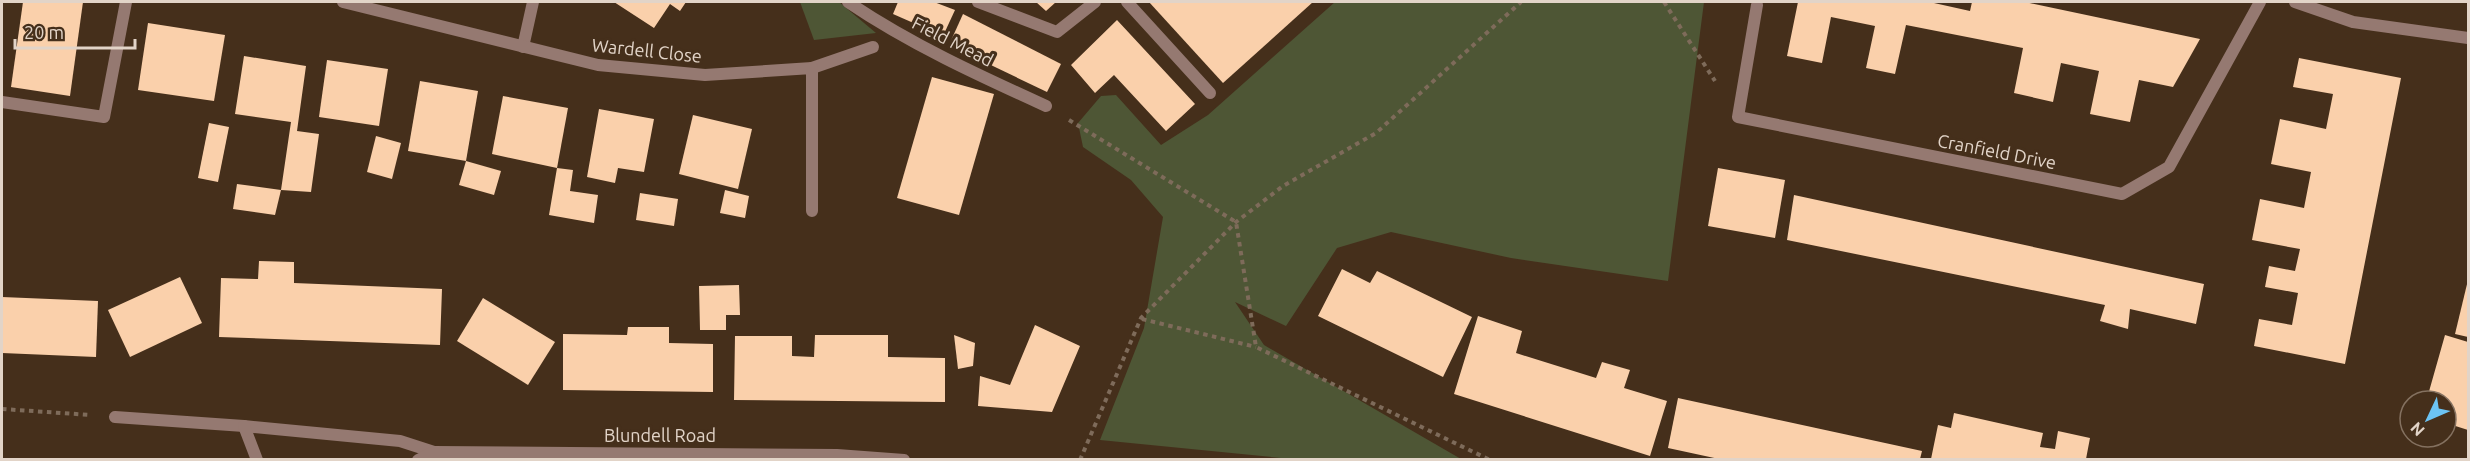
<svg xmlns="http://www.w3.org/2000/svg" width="2470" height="461" viewBox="0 0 2470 461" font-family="Ubuntu,sans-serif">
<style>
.green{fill:#4e5635}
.building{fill:#fad0ab}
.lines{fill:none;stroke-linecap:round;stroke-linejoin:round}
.path{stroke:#7e6b5a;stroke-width:4;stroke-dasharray:4.5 4.5;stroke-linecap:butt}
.service{stroke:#957971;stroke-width:12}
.minor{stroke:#957971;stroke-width:12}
.labels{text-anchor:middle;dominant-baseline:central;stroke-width:6;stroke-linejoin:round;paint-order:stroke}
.street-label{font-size:18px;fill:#e2d4c8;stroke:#452f1b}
</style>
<rect width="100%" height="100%" fill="#452f1b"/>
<!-- green -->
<g class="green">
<polygon points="800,2 839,2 876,33 814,40"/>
<polygon points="1335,2 1704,2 1668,281 1511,258 1391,232 1337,248 1286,326 1235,302 1264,345 1461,459 1291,459 1100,440 1144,328 1163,217 1131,180 1083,147 1078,123 1101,96 1116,95 1161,145 1208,115"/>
</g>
<!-- building -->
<g class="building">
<polygon points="23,2 83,2 70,96 11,87"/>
<polygon points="614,2 686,2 680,11 670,4 654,28"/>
<polygon points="898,2 934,2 955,10 943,36 893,14"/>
<polygon points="1036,2 1056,2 1046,11"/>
<polygon points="1149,2 1313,2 1223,83"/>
<polygon points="1798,2 1934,2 1934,3 1970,11 1972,2 2025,2 2200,39 2173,87 2139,80 2130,122 2090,114 2099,71 2061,63 2053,102 2014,93 2023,48 1906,25 1895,74 1866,68 1875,26 1831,17 1822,63 1787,56"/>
<polygon points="963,14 1061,64 1047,92 949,45"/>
<polygon points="1117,20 1195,104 1166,131 1114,75 1095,93 1071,65"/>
<polygon points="148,23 225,35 214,101 138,90"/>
<polygon points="244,56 306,66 297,131 319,134 311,192 281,190 291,122 235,114"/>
<polygon points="2299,58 2401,78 2345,364 2254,346 2259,319 2292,325 2298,293 2265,287 2269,266 2295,271 2300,249 2252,240 2260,199 2304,208 2311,172 2271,164 2280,119 2326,129 2333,94 2293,87"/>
<polygon points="327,60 388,69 379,126 319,117"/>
<polygon points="932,77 994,94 959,215 897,198"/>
<polygon points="420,81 478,91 466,161 408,151"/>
<polygon points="503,96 568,108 557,168 492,154"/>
<polygon points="599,109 654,119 644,172 618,168 615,183 587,177"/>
<polygon points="693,115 752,129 738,189 679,174"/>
<polygon points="209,123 229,127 218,182 198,178"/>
<polygon points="376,136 401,143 392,179 367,172"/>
<polygon points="466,161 501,171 494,195 459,185"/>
<polygon points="557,168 573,170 570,191 598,195 594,223 549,215"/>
<polygon points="1718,168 1785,180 1775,238 1708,226"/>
<polygon points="237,184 281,190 275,215 233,209"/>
<polygon points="725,190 749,196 745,218 720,213"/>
<polygon points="640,193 678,199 674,226 636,220"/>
<polygon points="1794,195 2204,284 2196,324 2130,309 2128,329 2100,321 2105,305 1787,240"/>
<polygon points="259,261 294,262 294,283 442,289 440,345 219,337 221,278 258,279"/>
<polygon points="1342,269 1370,283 1377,271 1472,317 1443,377 1318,316"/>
<polygon points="180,277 202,323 130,357 108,310"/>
<polygon points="2468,280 2468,337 2455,334"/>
<polygon points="739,285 740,315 726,315 726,330 700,330 699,286"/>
<polygon points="2,297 98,301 96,357 2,353"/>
<polygon points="483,298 555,342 528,385 457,341"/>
<polygon points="1478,316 1522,331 1516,353 1596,378 1602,362 1630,370 1624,388 1667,401 1650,456 1454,394"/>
<polygon points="1035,325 1080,346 1052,412 978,406 980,376 1010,385"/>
<polygon points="628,327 669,327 669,343 713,344 713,392 563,390 563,334 627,335"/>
<polygon points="815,335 888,335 888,357 945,358 945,402 734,400 735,336 792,336 792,356 814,357"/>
<polygon points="954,335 975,343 973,366 958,369"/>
<polygon points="2445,335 2468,342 2468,430 2446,423 2446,401 2439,401 2440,398 2428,395"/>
<polygon points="1678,398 1922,451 1920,459 1719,459 1668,448"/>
<polygon points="1954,413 2043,433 2040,447 2055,449 2058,431 2090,438 2086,459 1931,459 1938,425 1951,428"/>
</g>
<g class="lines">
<!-- path -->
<g class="path">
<polyline points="1664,2 1715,81"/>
<polyline points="1069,120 1236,222 1256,347 1490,460"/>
<polyline points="1142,319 1256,347"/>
<polyline points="2,409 91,415"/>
<polyline points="1080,460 1141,318 1236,222 1283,186 1376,133 1521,2"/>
</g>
<!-- service -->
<g class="service">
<polyline points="978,2 1057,32 1095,2"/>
<polyline points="1127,2 1210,93"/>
<polyline points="523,47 533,2"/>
<polyline points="812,68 873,47"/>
<polyline points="2,102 104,117 126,2"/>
</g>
<!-- minor -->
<g class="minor">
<polyline points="343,2 598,65 705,75 812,68 812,211"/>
<path d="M 848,2 C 910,44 978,75 1046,106"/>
<polyline points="2295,2 2353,22 2468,38"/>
<polyline points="1757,5 1738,117 2122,194 2169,167 2260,2"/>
<polyline points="115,417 244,426 400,441 434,452"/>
<polyline points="244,426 257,460"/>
<polyline points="418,460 434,452 837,455 904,460"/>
</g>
</g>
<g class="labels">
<!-- street labels -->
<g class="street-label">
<text transform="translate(953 41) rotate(27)">Field Mead</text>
<text transform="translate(647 50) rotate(6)">Wardell Close</text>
<text transform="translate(1997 151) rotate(11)">Cranfield Drive</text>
<text x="660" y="435">Blundell Road</text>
</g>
</g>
<!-- border -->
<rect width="2470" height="461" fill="none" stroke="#e2d4c8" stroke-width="6"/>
<!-- north arrow -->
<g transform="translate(2428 419) rotate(226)"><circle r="28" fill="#452f1b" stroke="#847160" stroke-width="1.5"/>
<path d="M0-4.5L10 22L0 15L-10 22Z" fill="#6cc3f3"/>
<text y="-9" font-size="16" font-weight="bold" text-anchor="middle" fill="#e2d4c8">N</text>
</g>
<!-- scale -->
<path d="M15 39v9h120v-9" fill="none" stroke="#e2d4c8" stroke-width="3"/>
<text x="24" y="39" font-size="18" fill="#e2d4c8" stroke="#452f1b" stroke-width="4.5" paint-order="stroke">20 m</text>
</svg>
